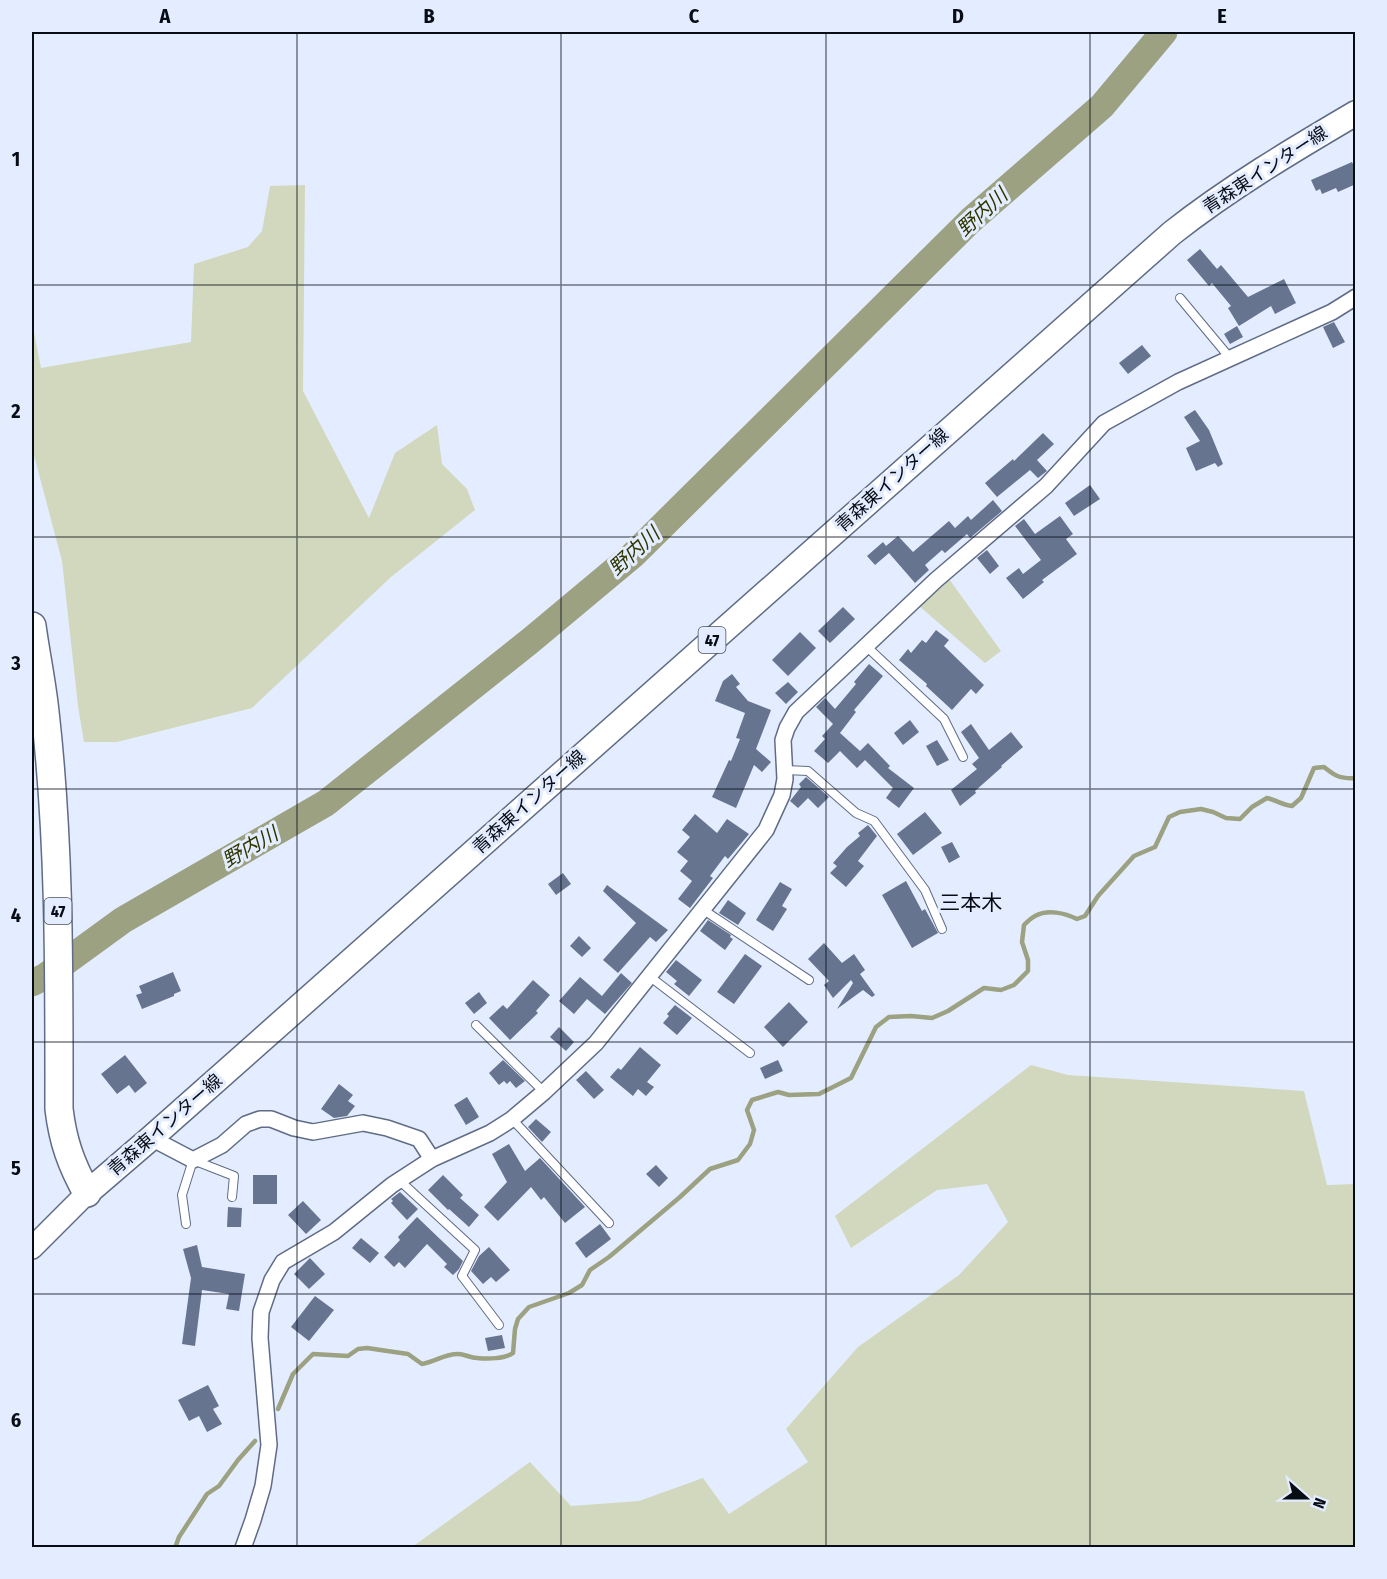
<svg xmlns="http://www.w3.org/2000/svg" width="1387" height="1579" viewBox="0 0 1387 1579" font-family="'Fira Sans Condensed','Noto Sans JP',sans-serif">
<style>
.green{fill:#d2d8bd}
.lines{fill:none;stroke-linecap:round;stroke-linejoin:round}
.stream{stroke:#9ba181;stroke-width:4.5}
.river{stroke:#9ba181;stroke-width:27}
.building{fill:#677490}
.lane-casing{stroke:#5f6c86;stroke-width:10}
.street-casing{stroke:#5f6c86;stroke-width:18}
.secondary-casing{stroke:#5f6c86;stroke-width:24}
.primary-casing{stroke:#5f6c86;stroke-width:27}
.highway-casing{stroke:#5f6c86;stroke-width:30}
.lane{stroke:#fff;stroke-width:8}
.street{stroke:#fff;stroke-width:15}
.secondary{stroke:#fff;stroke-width:21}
.primary{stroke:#fff;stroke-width:24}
.highway{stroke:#fff;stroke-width:27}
.grid{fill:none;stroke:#070c15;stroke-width:1.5;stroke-opacity:0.55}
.labels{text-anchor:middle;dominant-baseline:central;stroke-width:6;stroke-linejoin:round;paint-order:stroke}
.shield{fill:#e4edff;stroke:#49505b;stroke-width:1.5}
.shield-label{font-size:16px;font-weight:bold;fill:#070c15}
.street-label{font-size:18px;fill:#070c15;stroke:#e4edff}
.water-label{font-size:20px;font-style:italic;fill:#303600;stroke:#e4edff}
.quarter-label{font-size:21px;fill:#070c15;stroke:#e4edff}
.neatline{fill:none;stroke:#070c15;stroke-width:2}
.grid-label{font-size:20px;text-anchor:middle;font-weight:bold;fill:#070c15}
</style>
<rect width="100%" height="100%" fill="#e4edff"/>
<!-- green -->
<g class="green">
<polygon points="305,185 303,391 369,518 395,453 437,425 442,464 467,489 475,510 391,577 252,708 117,742 84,742 78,706 62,561 32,448 32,322 41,368 191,342 194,264 248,247 262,231 270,186"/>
<polygon points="949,579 1001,651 985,663 918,605"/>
<polygon points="1031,1065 1068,1075 1304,1091 1327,1185 1355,1184 1355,1547 412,1547 530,1462 571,1506 639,1501 703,1478 729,1514 808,1462 786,1429 858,1347 959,1275 1008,1222 987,1184 937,1190 851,1248 835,1216"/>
</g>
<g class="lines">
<!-- stream -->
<g class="stream">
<path d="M 278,1409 L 293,1374 L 313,1354 L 348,1356 L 358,1349 L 367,1348 L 408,1354 L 422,1364 C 435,1362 444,1354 458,1354 C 465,1354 470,1358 477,1358 C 487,1359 505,1359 513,1353 L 515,1329 L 518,1319 L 529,1307 L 569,1293 L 582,1285 L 590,1270 L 609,1257 L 680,1197 L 710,1169 L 738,1160 L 750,1144 L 754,1130 L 747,1110 L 752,1100 L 778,1092 L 789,1095 L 819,1094 L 851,1078 L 876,1027 L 889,1017 L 911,1016 L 932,1018 L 948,1011 L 984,988 L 1001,990 L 1014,985 L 1028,971 L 1028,960 L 1022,942 L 1024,925 C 1027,922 1031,918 1035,916 C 1048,909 1065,913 1077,919 L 1085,916 L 1098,896 L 1134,856 L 1155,847 L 1169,817 L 1180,812 L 1201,809 L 1213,812 L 1226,818 L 1240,819 L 1252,807 L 1267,798 C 1276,800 1283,805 1292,806 L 1301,798 L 1314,768 L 1324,767 C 1335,776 1340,779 1356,778"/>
<polyline points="175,1548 179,1537 207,1494 219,1486 238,1460 255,1441"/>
</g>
<!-- river -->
<polyline class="river" points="32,983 46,976 123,920 326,803 530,641 633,555 971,220 1102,106 1164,32"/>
</g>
<!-- building -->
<g class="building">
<polygon points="1352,162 1356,170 1356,184 1338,192 1336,188 1322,194 1320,189 1316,191 1311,180"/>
<polygon points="1200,249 1217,269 1221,265 1248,297 1284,279 1296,303 1275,314 1271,306 1239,326 1228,308 1231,306 1212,283 1209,286 1187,260"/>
<polygon points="1334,322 1345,342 1333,348 1323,327"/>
<polygon points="1237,326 1243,337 1230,344 1224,334"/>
<polygon points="1142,345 1151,356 1128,374 1119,363"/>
<polygon points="1195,410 1209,430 1223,464 1218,467 1215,463 1196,471 1186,448 1200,441 1184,417"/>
<polygon points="1043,433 1054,444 1037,460 1047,471 1038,478 1030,470 997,497 985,483 1013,459 1014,461"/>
<polygon points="1090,485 1100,499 1074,516 1065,503"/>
<polygon points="993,500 1002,511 970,538 967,534 945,553 942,550 925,565 929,570 915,583 889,553 875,565 867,556 883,542 886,546 898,536 913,552 949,521 955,528 968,516 971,520"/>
<polygon points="1060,516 1073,534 1066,539 1077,554 1042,580 1044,582 1023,599 1006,578 1019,568 1023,574 1041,560 1015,526 1024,519 1035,534"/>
<polygon points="987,550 999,566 990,574 977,558"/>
<polygon points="843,607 855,619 830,643 818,631"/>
<polygon points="936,630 949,640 944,646 984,685 976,694 971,689 952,710 926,686 927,684 899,660 908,649 911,653 922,640 926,643"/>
<polygon points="800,632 816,648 788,676 772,660"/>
<polygon points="869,664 883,676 854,710 856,712 840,733 860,751 868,743 890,766 888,768 914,788 899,808 886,798 893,788 865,760 857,768 840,751 828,763 814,751 825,739 822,736 833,724 816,707 825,698 835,709 856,684 854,682"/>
<polygon points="732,674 740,684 736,687 748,701 771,710 756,749 771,762 762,772 754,765 736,808 712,797 729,760 731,761 740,739 736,738 745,713 715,701 723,681"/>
<polygon points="788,682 798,692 786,704 775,693"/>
<polygon points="910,720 919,732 903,745 894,733"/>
<polygon points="971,724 989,750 1011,732 1023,747 1001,766 1002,767 975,791 976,793 960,806 951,790 977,769 972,764 979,758 961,732"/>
<polygon points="937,740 949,760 937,766 926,746"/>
<polygon points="806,777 829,797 818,808 808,798 798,808 790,801 801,787 799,784"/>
<polygon points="925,812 942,833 913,855 897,834"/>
<polygon points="695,814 717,833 727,819 749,834 728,859 725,856 710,876 713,878 690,908 678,899 692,881 680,871 688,861 677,852 690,837 682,830"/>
<polygon points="868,825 877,836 858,861 864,866 846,887 830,873 837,866 833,863 847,847 860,836 858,833"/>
<polygon points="952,842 960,857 949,863 941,847"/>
<polygon points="563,873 571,884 556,895 548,884"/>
<polygon points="906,881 922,911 925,909 938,933 912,948 882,895"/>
<polygon points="780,882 792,889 782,906 787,909 773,931 756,920"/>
<polygon points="607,885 668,930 656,942 650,937 618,973 603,960 636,923 603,891"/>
<polygon points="728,900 746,913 738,925 719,913"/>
<polygon points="708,920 731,935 730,937 733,939 725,950 700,931"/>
<polygon points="579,936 591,948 582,957 570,946"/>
<polygon points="824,943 842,963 854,954 865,970 860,974 875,995 872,997 863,990 837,1009 853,983 851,980 833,998 824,985 829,981 808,959"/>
<polygon points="745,954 762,966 734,1004 717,992"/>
<polygon points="676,960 702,980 689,996 674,984 677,981 666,972"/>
<polygon points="173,972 181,991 174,994 174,996 142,1009 136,995 142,993 139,986"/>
<polygon points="621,973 632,983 605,1014 587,999 574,1014 559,1001 580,977 602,996"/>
<polygon points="533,980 550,995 536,1011 538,1013 510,1040 489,1018 503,1005 507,1009"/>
<polygon points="479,992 487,1003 474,1014 465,1003"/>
<polygon points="789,1002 808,1022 783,1047 764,1027"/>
<polygon points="675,1005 692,1018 677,1035 663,1023 669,1016 667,1014"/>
<polygon points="559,1027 574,1042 566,1051 550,1037"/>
<polygon points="640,1047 661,1065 647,1082 654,1087 646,1096 638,1089 633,1096 610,1077 618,1068 621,1070"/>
<polygon points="125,1055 147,1083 135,1093 129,1085 117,1094 101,1074"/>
<polygon points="503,1060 525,1081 516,1088 510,1081 507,1084 504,1081 499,1085 489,1073"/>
<polygon points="778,1060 783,1071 765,1079 760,1068"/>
<polygon points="586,1071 604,1090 594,1099 576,1080"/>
<polygon points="339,1084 353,1095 348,1101 355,1106 347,1116 334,1118 321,1109"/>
<polygon points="467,1097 479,1117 466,1125 454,1105"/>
<polygon points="536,1119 551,1132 542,1142 528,1127"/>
<polygon points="509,1144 525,1171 540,1158 585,1207 565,1223 544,1197 541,1200 531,1187 498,1221 484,1207 507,1182 492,1154"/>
<polygon points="656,1165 668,1178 659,1187 646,1174"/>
<rect x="253" y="1175" width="24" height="29"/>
<polygon points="443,1175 463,1195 460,1198 479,1215 469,1227 449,1209 448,1210 428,1190"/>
<polygon points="400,1192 418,1209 407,1220 391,1203 393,1201 391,1199"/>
<polygon points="303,1201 321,1220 306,1234 288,1215"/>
<polygon points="228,1207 242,1208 241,1227 227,1227"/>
<polygon points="417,1217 463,1261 459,1269 453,1275 444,1267 447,1264 427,1244 405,1268 399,1262 394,1267 384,1257 400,1240 398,1237"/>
<polygon points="600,1224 611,1239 586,1258 575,1243"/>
<polygon points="361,1238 379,1253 370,1263 352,1248"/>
<polygon points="197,1245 202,1267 245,1274 239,1311 226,1309 229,1294 202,1290 195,1346 182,1344 191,1278 183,1249"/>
<polygon points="489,1247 510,1270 496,1282 491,1277 483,1284 471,1271 479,1256"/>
<polygon points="310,1258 325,1274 309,1289 294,1274"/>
<polygon points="315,1296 334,1310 309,1341 291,1327"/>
<polygon points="502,1335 505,1348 488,1351 485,1338"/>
<polygon points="208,1385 219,1406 213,1409 222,1424 207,1432 199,1416 189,1421 178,1400"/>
</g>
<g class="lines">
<!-- lane casing -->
<g class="lane-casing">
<g id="lane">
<polyline points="1180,298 1230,358"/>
<polyline points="866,646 944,719 963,757"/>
<polyline points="785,770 808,771 856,813 874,821 925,890 942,929"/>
<polyline points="702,909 809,980"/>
<polyline points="649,976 750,1053"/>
<polyline points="476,1025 544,1092"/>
<polyline points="512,1119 609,1223"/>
<polyline points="399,1180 475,1250 462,1276 499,1325"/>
<polyline points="186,1224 182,1195 193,1160 234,1176 232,1197"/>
</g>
</g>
<!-- street casing -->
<g class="street-casing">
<g id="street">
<polyline points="151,1138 193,1160 222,1145 246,1124 260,1119 271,1119 294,1128 313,1132 363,1123 387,1128 419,1139 432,1159"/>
<polyline points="243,1548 253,1520 263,1486 269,1445 260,1338 261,1312 272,1280 283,1262 334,1232 392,1185 432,1159 490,1133 512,1119 544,1092 596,1043 766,830 782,795 785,779 783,740 787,728 796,712 936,580 1046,486 1104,423 1178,382 1332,312 1356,297"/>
</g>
</g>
<!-- secondary casing -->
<g class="secondary-casing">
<polyline id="secondary" points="32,1248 87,1193"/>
</g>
<!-- primary casing -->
<g class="primary-casing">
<path id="primary" d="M 87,1193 L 151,1138 L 1172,233 C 1229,188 1293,150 1356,113"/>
</g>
<!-- highway casing -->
<g class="highway-casing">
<path id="highway" d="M 32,626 C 36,655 42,683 45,712 C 60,844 59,976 59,1109 C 63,1142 71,1164 87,1193"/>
</g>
<!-- lane -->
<use href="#lane" class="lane"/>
<!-- street -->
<use href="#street" class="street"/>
<!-- secondary -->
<use href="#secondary" class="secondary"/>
<!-- primary -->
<use href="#primary" class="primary"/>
<!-- highway -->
<use href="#highway" class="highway"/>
</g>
<!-- grid -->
<path class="grid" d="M 297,32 L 297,1548M 561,32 L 561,1548M 826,32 L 826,1548M 1090,32 L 1090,1548M 32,285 L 1356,285M 32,537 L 1356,537M 32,789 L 1356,789M 32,1042 L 1356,1042M 32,1294 L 1356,1294"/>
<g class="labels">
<!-- shield labels -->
<g class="shield">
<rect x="698.5" y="627" width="27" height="26" rx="4.5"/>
<rect x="44.5" y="898" width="27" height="26" rx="4.5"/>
</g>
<g class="shield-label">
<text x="712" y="640">47</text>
<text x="58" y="911">47</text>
</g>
<!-- street labels -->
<g class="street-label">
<text transform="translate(1265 170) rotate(-33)">青森東インター線</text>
<text transform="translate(892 480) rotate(-42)">青森東インター線</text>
<text transform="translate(529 802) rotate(-42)">青森東インター線</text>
<text transform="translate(165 1125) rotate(-41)">青森東インター線</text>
</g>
<!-- water labels -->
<g class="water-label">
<text transform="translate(982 212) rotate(-42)">野内川</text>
<text transform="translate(634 551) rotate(-42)">野内川</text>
<text transform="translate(250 847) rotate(-30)">野内川</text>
</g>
<!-- quarter labels -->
<g class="quarter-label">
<text x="971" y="903">三本木</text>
</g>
</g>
<!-- border -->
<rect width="1387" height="1579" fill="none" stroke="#e4edff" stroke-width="66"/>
<!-- north arrow -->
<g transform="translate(1306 1498) rotate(111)" stroke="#e4edff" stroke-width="4.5" paint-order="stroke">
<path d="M0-4.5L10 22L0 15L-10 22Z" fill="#070c15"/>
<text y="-9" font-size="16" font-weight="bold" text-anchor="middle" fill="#070c15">N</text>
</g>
<rect x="33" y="33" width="1321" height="1513" class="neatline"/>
<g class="grid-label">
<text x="165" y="23">A</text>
<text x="429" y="23">B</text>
<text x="694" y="23">C</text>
<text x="958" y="23">D</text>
<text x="1222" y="23">E</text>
<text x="16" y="166">1</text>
<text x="16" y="418">2</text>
<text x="16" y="670">3</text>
<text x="16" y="922">4</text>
<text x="16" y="1175">5</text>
<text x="16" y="1427">6</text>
</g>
</svg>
